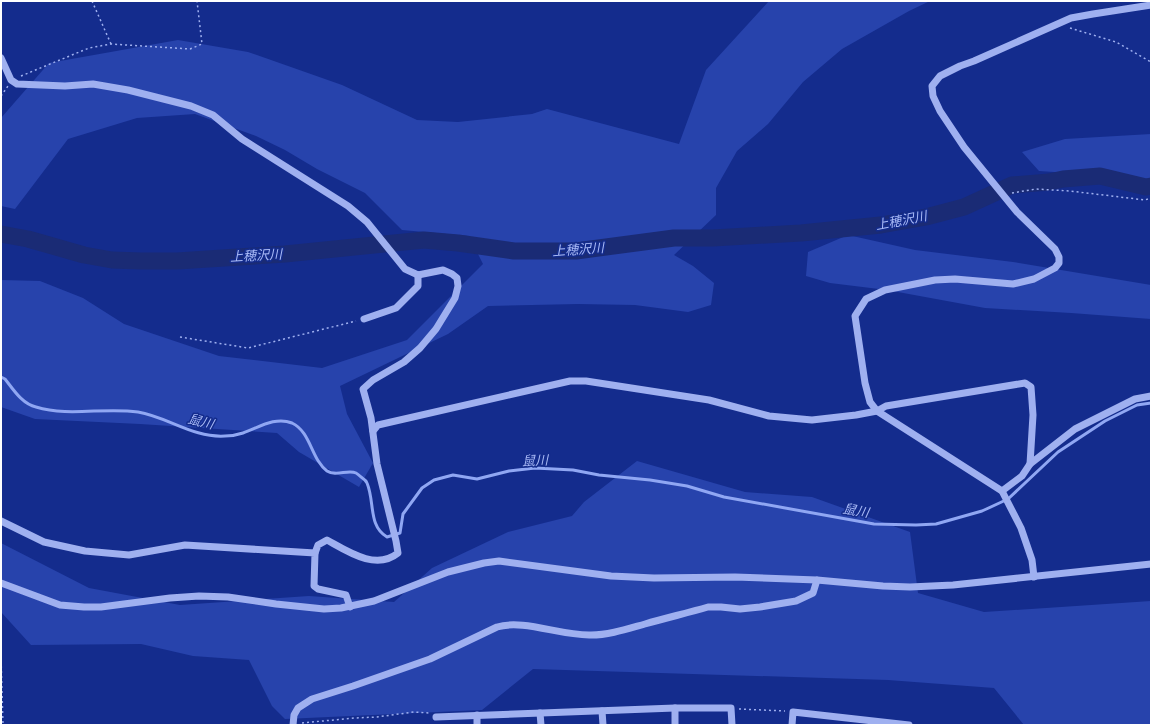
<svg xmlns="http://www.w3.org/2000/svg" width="1152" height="726" viewBox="0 0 1152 726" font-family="Commissioner,'Noto Sans JP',sans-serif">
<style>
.green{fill:#2743ac}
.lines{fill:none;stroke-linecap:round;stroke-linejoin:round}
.stream{stroke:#90a7f3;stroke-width:3}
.river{stroke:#1a2b75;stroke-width:17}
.path{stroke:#9fb0f0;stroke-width:1.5;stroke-dasharray:2 3;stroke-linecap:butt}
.minor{stroke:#9fb0f0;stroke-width:7}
.labels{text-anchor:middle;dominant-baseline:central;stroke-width:3;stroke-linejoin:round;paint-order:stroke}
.water-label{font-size:13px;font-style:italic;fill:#aabbf7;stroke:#142c8d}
</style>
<rect width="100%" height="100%" fill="#142c8d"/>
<!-- green -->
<g class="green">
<polygon points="769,1 930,1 909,11 842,49 803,82 768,124 737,151 716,188 716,215 674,255 693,266 714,283 711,305 688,312 635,305 578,304 488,306 448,334 340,386 347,414 373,463 359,487 299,452 277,433 140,424 35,419 1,407 1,280 40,281 83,298 124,324 219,356 322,368 407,340 483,264 469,236 402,230 365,193 317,169 285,150 256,136 195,114 137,118 68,139 15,209 1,206 1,118 49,63 178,40 248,52 342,85 417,120 458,122 532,114 547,109 679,144 706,70"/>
<polygon points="1151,134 1151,182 1116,176 1039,171 1022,152 1065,139"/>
<polygon points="848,235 915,250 1013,262 1151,285 1151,319 1071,313 985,308 887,290 830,283 806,276 808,252"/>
<polygon points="637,461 745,492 812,497 910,532 918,593 984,612 1151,601 1151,725 1024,725 994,688 888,680 533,669 482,710 285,719 272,706 249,660 193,656 141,644 31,645 1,612 1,543 89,588 180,605 309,596 394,602 432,568 508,532 572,516 584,502"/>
</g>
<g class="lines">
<!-- stream -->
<path class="stream" d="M 1,377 L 5,379 C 13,389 22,404 36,407 C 69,417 104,407 138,412 C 168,417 193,438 225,436 C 230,436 237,435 243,433 C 258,428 275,416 292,423 C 311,432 311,459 327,471 C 336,477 348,469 356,473 C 358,474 360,476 361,477 C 364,479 366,480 367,483 C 375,502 368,526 387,537 L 400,533 L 403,514 L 422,488 L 434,480 L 453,475 L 477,479 L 509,471 L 535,468 L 573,470 L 599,475 L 650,480 L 687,486 L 724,497 L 874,524 L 916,525 L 936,524 L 982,511 L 1008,499 L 1058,452 L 1105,421 L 1137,405 L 1151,403"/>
<!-- river -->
<polyline class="river" points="1,234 28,239 84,255 112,260 141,261 177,261 285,254 424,240 458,243 514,251 576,251 674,238 713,238 801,233 881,225 926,217 964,207 1012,185 1049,182 1063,179 1100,176 1146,187 1151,186"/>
<!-- path -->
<g class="path">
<polyline points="92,1 111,44"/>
<polyline points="1070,28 1116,42 1151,62"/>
<polyline points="21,76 89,48 111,44 190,49 202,44 197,1"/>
<polyline points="1,96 8,86"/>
<polyline points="1012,193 1036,189 1070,191 1145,200 1151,198"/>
<polyline points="180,337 248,348 356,321"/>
<polyline points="1,656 3,725"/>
<polyline points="739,709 785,711"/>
<polyline points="302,723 354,718 377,717 414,712 429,713"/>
</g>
<!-- minor -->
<g class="minor">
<path d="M 1,58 L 11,80 L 17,84 L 65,86 L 93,84 L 128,90 L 191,106 L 213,115 L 242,139 L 348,206 L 367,222 L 405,269 L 418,275 L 443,270 L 452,274 L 457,278 L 458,286 L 455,298 L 436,329 L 420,348 L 404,362 L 373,380 L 363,389 L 371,418 L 377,464 L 396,541 L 398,553 C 376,571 347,551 327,540 L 318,545 L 315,553"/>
<polyline points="364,319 396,308 418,286 418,275"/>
<polyline points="373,431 378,425 570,381 586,381 709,400 769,416 812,420 856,415 877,411 886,406 1025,383 1031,387 1033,415 1030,464 1022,476 1002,491"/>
<polyline points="1030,464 1075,429 1135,399 1151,396"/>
<polyline points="1,521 44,542 85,551 129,555 185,545 315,553 314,586 318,589 346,595 350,607"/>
<polyline points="1034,577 1032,560 1021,528 1002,491 877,411 870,402 865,383 855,316 866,299 885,290 935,280 955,279 1013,284 1034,279 1055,268 1059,263 1059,257 1055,249 1017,212 964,147 940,111 933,96 932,86 940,76 960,66 974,61 1071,18 1093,14 1151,5"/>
<polyline points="1,583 60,605 84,607 101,607 170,598 199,596 228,597 276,604 324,609 341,608 374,601 448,572 484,563 499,561 611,576 654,578 735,577 817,580 883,586 910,587 953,585 1151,564"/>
<polyline points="675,708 675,725"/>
<polyline points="602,711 603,725"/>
<polyline points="540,713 541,725"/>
<polyline points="477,715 477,725"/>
<polyline points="436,717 675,708 731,708 732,725"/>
<path d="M 293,725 L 294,715 L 298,708 L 312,699 L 353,686 L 430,659 L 497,627 C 524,619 561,636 591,635 C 609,635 627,629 645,624 C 666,618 687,613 708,607 L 721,607 L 740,609 L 760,607 L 796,601 L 813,593 L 817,580"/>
<polyline points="792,725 793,712 909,725"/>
</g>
</g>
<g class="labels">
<!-- water labels -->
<g class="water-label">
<text transform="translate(901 220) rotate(-11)">上穂沢川</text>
<text transform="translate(578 249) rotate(-4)">上穂沢川</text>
<text transform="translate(256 255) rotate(-3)">上穂沢川</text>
<text transform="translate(201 421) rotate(14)">鼠川</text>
<text transform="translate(535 460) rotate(-2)">鼠川</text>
<text transform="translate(856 510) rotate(10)">鼠川</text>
</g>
</g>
<!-- border -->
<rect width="1152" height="726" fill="none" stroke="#ffffff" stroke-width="4"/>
</svg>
